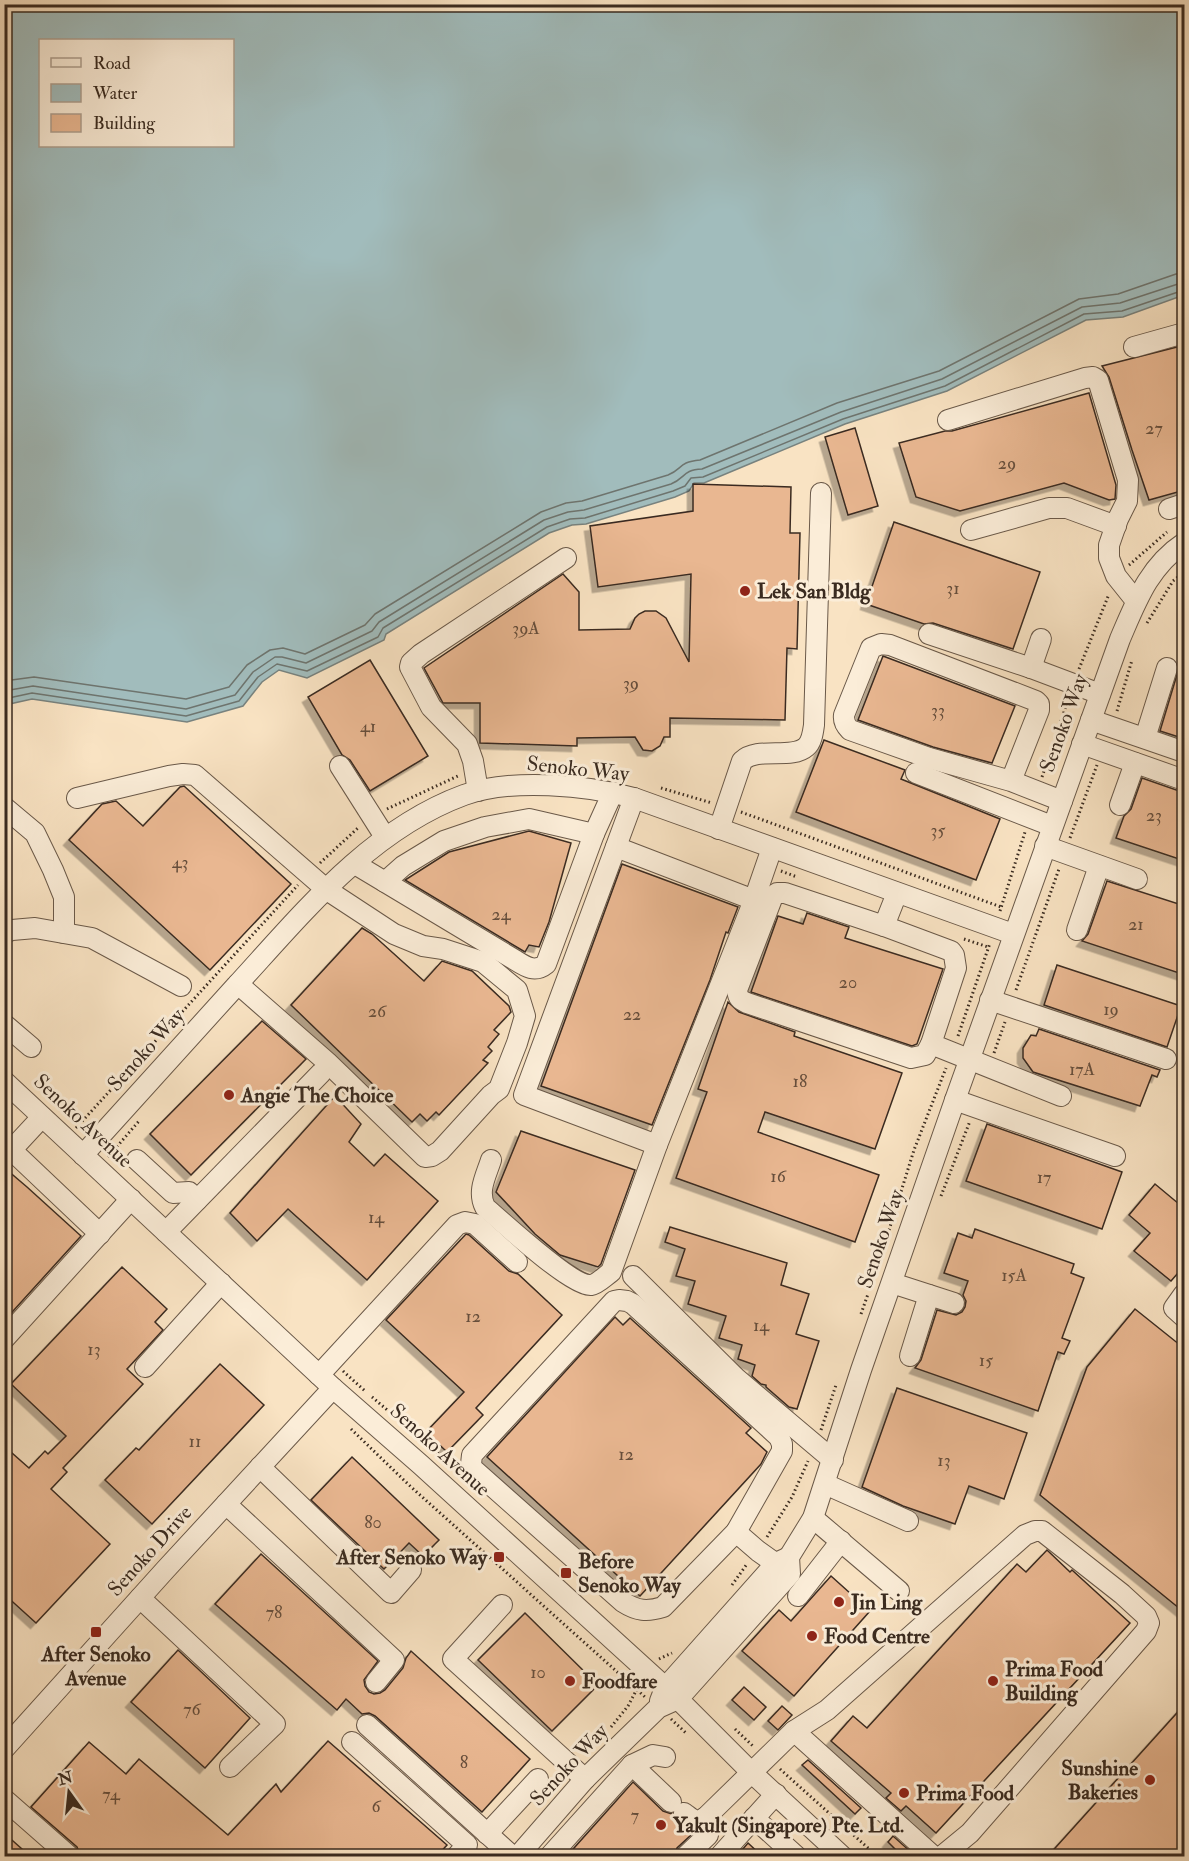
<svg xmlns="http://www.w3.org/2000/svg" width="1189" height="1861" viewBox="0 0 1189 1861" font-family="'IM FELL Double Pica',serif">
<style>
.water{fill:#a1bcbc;stroke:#78827e;stroke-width:1.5;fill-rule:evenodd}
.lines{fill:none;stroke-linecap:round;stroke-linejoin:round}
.shore{stroke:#6e746e;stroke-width:1.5}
.building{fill:#e9b791;stroke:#3a2b20;stroke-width:1.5;filter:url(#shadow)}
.minor-casing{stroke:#6a5949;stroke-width:22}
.path{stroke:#3a2b20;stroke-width:3;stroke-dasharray:1.5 3;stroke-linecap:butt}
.minor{stroke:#fbedd8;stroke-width:20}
.poi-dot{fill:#8f2418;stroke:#fbedd8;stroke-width:2}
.labels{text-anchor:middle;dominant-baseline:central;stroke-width:6;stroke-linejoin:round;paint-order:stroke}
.number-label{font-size:18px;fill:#664e3c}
.poi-label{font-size:21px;font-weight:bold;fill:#3a2b20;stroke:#fbedd8;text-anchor:start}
.street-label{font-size:21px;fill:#3a2b20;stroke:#fbedd8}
</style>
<defs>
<filter id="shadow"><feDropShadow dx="-5.5" dy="5.5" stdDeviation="0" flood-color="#0004"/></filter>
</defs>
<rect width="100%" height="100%" fill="#f9e3c3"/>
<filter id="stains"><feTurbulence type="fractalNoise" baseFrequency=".00333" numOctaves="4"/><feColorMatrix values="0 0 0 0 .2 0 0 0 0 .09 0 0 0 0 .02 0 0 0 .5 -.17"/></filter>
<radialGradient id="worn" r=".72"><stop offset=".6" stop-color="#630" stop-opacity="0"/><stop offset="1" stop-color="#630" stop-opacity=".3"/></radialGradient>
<!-- water -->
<path class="water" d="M 4,5 L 1184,5 L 1184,295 L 1123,317 L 1086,320 L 947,391 L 845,424 L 704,483 L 694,483 L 689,491 L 675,497 L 586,524 L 572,525 L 549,533 L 386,634 L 384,640 L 307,678 L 279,670 L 262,682 L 243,706 L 187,722 L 32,699 L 5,705 ZM 40,40 L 232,40 L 232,146 L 40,146 Z"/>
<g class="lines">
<!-- shore -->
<g class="shore">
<path d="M 4,681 L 34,677 L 186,699 L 229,687 L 247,665 L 270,650 L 283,648 L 305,654 L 365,625 L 375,614 L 541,512 L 566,503 L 582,501 L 668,475 C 683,469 678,462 700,460 L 837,403 L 939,371 L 1079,299 L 1118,294 L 1176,274 L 1184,273"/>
<path d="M 4,691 L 33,686 L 186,709 L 235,695 L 253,672 L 275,657 L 282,657 L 306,663 L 372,631 L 379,622 L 544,520 L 568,512 L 584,510 L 671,484 C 686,478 682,470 702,469 L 841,412 L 942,379 L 1082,307 L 1120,303 L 1184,282"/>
<polyline points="4,699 32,693 186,716 239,701 258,677 277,664 307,671 378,637 383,628 547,527 570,519 585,518 673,491 685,486 691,478 703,477 843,419 945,386 1084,314 1122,311 1184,290"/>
</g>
</g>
<!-- building -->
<g class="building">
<polygon points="1185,345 1185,490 1149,500 1132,450 1109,377 1102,366"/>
<polygon points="1089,393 1116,485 1115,499 1109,500 1064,483 960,511 916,497 899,443 945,431 952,431"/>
<polygon points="855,428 878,506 848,515 825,437"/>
<polygon points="693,484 791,487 790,533 800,533 797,649 787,648 785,720 670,718 670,737 664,737 660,746 652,751 643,750 635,737 577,738 577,746 480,743 480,703 443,703 424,668 563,574 579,592 579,630 630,629 635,618 639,614 645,611 656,611 666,618 689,662 691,574 598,587 590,526 693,511"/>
<polygon points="894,522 1040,572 1013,649 933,623 924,624 866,604"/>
<polygon points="1185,655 1185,739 1160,731 1179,668"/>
<polygon points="883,656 1015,706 992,763 933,747 858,720"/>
<polygon points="370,660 428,756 370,791 350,760 342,755 308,697"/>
<polygon points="824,740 905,770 901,779 1000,819 976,880 796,812"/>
<polygon points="1142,778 1185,793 1185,861 1116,838 1124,816 1131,809"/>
<polygon points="184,786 291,884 210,970 69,840 102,804 116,801 143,826 180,787"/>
<polygon points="529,831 571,843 549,922 539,947 529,945 525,952 405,880 449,852"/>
<polygon points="622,864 738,907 728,933 726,932 710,980 652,1125 541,1086"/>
<polygon points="1107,881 1185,906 1185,975 1082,941 1088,934"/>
<polygon points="807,913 849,927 845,938 943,969 917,1044 912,1046 751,992 778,916 803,924"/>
<polygon points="362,928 372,934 424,981 442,961 472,971 509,1006 511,1012 494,1030 499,1034 488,1047 492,1051 483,1060 488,1063 439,1115 436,1112 427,1121 420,1114 412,1122 291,1005"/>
<polygon points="1057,965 1181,1006 1167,1047 1044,1005"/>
<polygon points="728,1002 739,1012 795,1032 794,1036 902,1073 875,1149 765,1112 758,1132 879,1175 855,1242 676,1178 707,1092 698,1089"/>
<polygon points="262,1021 306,1059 191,1175 150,1134"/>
<polygon points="1039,1029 1160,1070 1157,1077 1152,1075 1140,1106 1033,1072 1023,1058 1023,1048 1031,1035 1036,1036"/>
<polygon points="335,1096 361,1124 349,1142 374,1166 385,1154 438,1201 367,1280 288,1209 257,1241 230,1213"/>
<polygon points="987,1124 1122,1172 1102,1229 966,1181"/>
<polygon points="521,1131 635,1170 601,1264 598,1267 560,1255 535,1234 496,1192"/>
<polygon points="4,1170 7,1170 27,1187 81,1236 4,1321"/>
<polygon points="1155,1184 1185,1209 1185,1265 1171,1281 1134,1251 1150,1233 1129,1215"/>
<polygon points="670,1227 787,1263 781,1285 809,1294 796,1334 819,1341 797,1409 789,1407 766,1387 766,1385 761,1384 752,1376 755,1365 738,1359 742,1345 719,1338 726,1316 688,1304 695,1281 676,1276 685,1249 665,1242"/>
<polygon points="975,1229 1074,1264 1071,1273 1084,1278 1062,1338 1070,1341 1064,1354 1058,1352 1038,1411 915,1368 921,1360 937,1310 956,1315 962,1312 965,1307 966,1301 963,1295 968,1281 944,1273 958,1233 972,1238"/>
<polygon points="466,1234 469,1235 509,1271 518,1274 562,1315 476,1408 483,1415 447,1452 426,1432 464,1392 386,1320"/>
<polygon points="122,1267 167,1309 155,1322 163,1330 127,1369 143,1384 63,1468 67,1472 51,1489 110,1544 36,1623 4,1594 4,1446 29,1468 45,1451 48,1454 66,1436 11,1384"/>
<polygon points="1135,1309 1185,1349 1185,1613 1040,1495 1087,1367"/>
<polygon points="615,1317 623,1325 630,1318 751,1428 746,1433 767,1452 761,1464 640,1596 487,1457"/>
<polygon points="220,1364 264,1405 152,1524 105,1480 136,1448 139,1450"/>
<polygon points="897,1388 1027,1433 1004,1499 969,1486 955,1524 903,1506 862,1487"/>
<polygon points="352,1457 439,1540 423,1556 409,1543 384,1569 311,1500"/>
<polygon points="1047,1550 1070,1572 1072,1570 1130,1623 936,1833 906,1806 901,1811 886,1798 891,1793 831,1741 853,1716 867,1728 1017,1564 1026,1572"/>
<polygon points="261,1554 378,1661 364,1680 365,1686 369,1692 374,1694 380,1693 385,1690 403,1668 406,1658 411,1651 530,1759 482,1812 375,1716 369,1713 362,1714 346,1699 337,1710 215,1604"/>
<polygon points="831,1576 870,1611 794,1696 742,1651 779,1610 791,1621"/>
<polygon points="525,1613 598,1685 552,1731 478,1660"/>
<polygon points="178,1650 250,1718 205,1768 131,1702"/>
<polygon points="744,1687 766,1707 754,1720 732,1700"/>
<polygon points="1185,1704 1185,1857 1047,1857"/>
<polygon points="782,1706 792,1715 778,1730 768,1721"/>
<polygon points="328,1741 447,1845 436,1857 81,1857 77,1847 31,1807 89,1742 126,1774 139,1759 228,1835 276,1784 281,1792"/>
<polygon points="808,1760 861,1808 855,1814 802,1765"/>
<polygon points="633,1782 663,1811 672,1814 676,1822 691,1835 677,1848 674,1857 566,1857"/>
<polygon points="4,1833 31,1857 4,1857"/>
<polygon points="893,1836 912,1853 909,1857 903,1857 888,1842"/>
<polygon points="748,1843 763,1857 736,1857"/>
</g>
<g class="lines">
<!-- minor casing -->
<g class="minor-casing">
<g id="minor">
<polyline points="1134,347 1184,333"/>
<polyline points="948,420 1085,378 1093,377 1098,380 1128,480 1127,501 1118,519 1109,545 1109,558 1116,576 1136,601"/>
<polyline points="1169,509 1184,504"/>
<polyline points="971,530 1049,508 1067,508 1116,526"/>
<polyline points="929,634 1031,668 1100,694"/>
<polyline points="1031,668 1041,639"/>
<polyline points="1091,720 1184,752"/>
<polyline points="1145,738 1167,668"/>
<polyline points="1082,744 1184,780"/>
<polyline points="340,766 385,837"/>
<polyline points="916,773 1052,826"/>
<path d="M 1011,781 L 929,758 L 850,730 C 846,726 843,722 844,715 L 871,648 L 881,644 L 890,645 L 1036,701 L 1039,704 L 1039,710 L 1011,781 L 1062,801"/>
<polyline points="478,791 473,761 467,744 431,707 410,667 411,663 421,654 566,558"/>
<polyline points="77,798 169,776 183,774 195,775 327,890 394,934 423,946 443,949 483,962 517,990 525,1016 517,1043 499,1089 491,1095 440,1151 432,1156 425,1157 327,1062 238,984"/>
<polyline points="634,798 524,1095 657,1145"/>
<polyline points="1120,805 1135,763"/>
<polyline points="4,807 35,833 53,870 64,897 64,933"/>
<path d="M 719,829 L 742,761 C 758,746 791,760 806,747 C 812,742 813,732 814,725 L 821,493"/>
<polyline points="1045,846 1137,879"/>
<polyline points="616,847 754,900"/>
<path d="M 355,864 L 515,960 C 526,967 535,973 546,964 L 594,834"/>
<polyline points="385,882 403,866 444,841 485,827 529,819 594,834 613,792"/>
<polyline points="897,893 884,926 951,951 954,955 956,968 931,1044 1061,1096"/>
<path d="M 884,926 L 785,893 L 777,893 L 773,896 L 737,990 C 738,998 740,1000 747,1003 L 911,1058 L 925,1055 L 931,1044"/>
<polyline points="1077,930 1099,866"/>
<polyline points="4,933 12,930 35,928 92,938 181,986"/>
<polyline points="990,1000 1166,1059"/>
<polyline points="4,1024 31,1047"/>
<polyline points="4,1081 333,1388 421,1465 678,1699 752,1773 842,1856"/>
<polyline points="955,1100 1115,1156"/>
<polyline points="4,1143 100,1234"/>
<path d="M 83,1155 C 134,1098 185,1042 236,986 C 302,914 369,830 464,795 C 510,778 588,785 634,798 L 1013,934"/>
<polyline points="4,1158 42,1117"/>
<polyline points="137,1160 173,1193 189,1192 197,1200"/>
<path d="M 491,1160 C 486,1176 477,1191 485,1207 C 501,1221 573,1287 591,1285 C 598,1284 605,1276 611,1272 L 657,1145 L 754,900 L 772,848"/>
<polyline points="166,1232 321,1073"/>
<polyline points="633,1276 737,1379 833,1460"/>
<polyline points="892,1283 954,1303"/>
<polyline points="1184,1294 1174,1308 1184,1317"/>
<path d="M 619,1300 L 627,1301 L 633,1304 L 779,1437 L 782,1444 L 782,1451 L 736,1532 L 663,1607 C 647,1612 637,1611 623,1602 L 473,1469 L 471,1464 L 472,1455 L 614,1301 Z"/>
<polyline points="4,1339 131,1199"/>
<polyline points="910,1356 929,1295"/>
<polyline points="145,1367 221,1283"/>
<polyline points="319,1375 457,1225 465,1222 475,1224 517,1262"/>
<polyline points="260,1467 391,1593 411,1570"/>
<polyline points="825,1484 908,1521"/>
<polyline points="226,1504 394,1660 376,1682"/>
<polyline points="813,1518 899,1591"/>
<polyline points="736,1532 758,1551 786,1571"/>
<polyline points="798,1596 841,1541"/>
<polyline points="140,1598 275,1724 230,1767"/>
<polyline points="502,1605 453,1659 585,1779"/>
<polyline points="660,1701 665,1688 776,1563 789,1557"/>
<polyline points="367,1725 512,1856"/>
<polyline points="794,1731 933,1856"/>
<polyline points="352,1742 467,1845 457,1856"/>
<polyline points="4,1749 166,1569 333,1388"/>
<polyline points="632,1765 671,1802"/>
<polyline points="4,1799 69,1856"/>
<path d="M 684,1813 C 692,1819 696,1824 706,1817 L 794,1731 L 827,1710 L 1025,1535 L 1035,1531 L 1042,1531 L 1122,1594 L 1146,1616 L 1149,1623 L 1146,1631 L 970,1833 L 942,1856"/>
<polyline points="754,1818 796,1856"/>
<polyline points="487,1834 538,1779"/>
<path d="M 518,1856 L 585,1779 L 658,1708 L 678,1699 L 790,1574 L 789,1557 L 813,1518 L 861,1370 L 955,1100 L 1120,639 C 1136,602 1149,566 1184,543"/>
<polyline points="550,1856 632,1765 653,1755 665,1757"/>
<polyline points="686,1856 708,1835 709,1826 706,1817"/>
<polyline points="720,1856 776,1794"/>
</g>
</g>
<!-- path -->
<g class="path">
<polyline points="1129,565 1167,532"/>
<polyline points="1147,623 1173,581 1184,572"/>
<polyline points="1079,669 1109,594"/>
<polyline points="1117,711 1132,660"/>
<polyline points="1042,777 1068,700"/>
<polyline points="661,788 712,803"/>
<polyline points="387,809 460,775"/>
<polyline points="741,812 1001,907"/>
<polyline points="1070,838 1097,765"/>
<polyline points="320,863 359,827"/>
<polyline points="781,871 797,877"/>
<polyline points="1000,911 1025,832"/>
<polyline points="964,939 988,947"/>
<polyline points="1016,990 1059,869"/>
<polyline points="958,1036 990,943"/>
<polyline points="994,1053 1005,1022"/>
<polyline points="76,1128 298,885"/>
<polyline points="108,1157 139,1121"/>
<polyline points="941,1196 970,1121"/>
<polyline points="885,1243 914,1150 946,1068"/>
<polyline points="861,1314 868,1294"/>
<polyline points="343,1371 365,1391"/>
<polyline points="372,1397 454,1467"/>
<polyline points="351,1429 409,1485 645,1697"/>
<polyline points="821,1430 836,1385"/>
<polyline points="767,1537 792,1497 808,1461"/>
<polyline points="732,1585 747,1564"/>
<polyline points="659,1659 672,1653"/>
<polyline points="671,1719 686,1733"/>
<polyline points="611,1727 628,1706 637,1689"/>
<polyline points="735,1729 754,1747"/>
<polyline points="780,1769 877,1856"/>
<polyline points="4,1770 10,1765"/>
</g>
<!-- minor -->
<use href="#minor" class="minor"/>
</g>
<!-- markers -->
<g class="poi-dot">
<circle cx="745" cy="591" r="6"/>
<circle cx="229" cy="1095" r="6"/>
<rect x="493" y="1551" width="12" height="12" rx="3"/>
<rect x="560" y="1567" width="12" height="12" rx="3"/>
<circle cx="839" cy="1602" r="6"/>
<rect x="90" y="1626" width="12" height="12" rx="3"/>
<circle cx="812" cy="1636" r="6"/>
<circle cx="570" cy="1681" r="6"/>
<circle cx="993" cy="1681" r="6"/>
<circle cx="1150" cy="1780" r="6"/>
<circle cx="904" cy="1793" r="6"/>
<circle cx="661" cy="1825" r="6"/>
</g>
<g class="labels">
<!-- number labels -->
<g class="number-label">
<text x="1154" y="428">27</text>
<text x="1007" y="463">29</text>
<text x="953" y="588">31</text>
<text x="526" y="628">39A</text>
<text x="631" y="683">39</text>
<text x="938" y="710">33</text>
<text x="368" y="726">41</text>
<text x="1154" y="815">23</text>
<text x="938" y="830">35</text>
<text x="180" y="862">43</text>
<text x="501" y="914">24</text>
<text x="1136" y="924">21</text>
<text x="848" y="982">20</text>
<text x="1111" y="1009">19</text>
<text x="377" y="1011">26</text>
<text x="632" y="1014">22</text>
<text x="1082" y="1069">17A</text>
<text x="800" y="1081">18</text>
<text x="778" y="1176">16</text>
<text x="1044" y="1177">17</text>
<text x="376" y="1217">14</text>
<text x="1014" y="1275">15A</text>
<text x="473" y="1316">12</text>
<text x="761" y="1325">14</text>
<text x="94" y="1349">13</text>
<text x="986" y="1360">15</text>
<text x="195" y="1441">11</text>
<text x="626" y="1454">12</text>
<text x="944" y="1460">13</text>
<text x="373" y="1522">80</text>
<text x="274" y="1612">78</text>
<text x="538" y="1672">10</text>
<text x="192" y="1709">76</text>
<text x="464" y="1762">8</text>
<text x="111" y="1794">74</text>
<text x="376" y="1806">6</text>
<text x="635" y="1815">7</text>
</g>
<!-- poi labels -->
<g class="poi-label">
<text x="757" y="591">Lek San Bldg</text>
<text x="241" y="1095">Angie The Choice</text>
<text x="487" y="1557" text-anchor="end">After Senoko Way</text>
<text x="578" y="1561">Before<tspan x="578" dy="24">Senoko Way</tspan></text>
<text x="851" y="1602">Jin Ling</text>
<text x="824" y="1636">Food Centre</text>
<text x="96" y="1654" text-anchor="middle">After Senoko<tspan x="96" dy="24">Avenue</tspan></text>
<text x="1005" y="1669">Prima Food<tspan x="1005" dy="24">Building</tspan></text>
<text x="582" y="1681">Foodfare</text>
<text x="1138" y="1768" text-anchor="end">Sunshine<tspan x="1138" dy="24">Bakeries</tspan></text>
<text x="916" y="1793">Prima Food</text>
<text x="673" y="1825">Yakult (Singapore) Pte. Ltd.</text>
</g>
<!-- street labels -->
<g class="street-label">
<text transform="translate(1064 723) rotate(-70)">Senoko Way</text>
<text transform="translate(578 769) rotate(6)">Senoko Way</text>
<text transform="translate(146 1050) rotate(-48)">Senoko Way</text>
<text transform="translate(83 1121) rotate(43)">Senoko Avenue</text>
<text transform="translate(881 1239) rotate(-71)">Senoko Way</text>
<text transform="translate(440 1450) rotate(42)">Senoko Avenue</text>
<text transform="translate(150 1551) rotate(-48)">Senoko Drive</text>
<text transform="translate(569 1765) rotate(-47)">Senoko Way</text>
</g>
</g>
<!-- margin -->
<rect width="1189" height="1861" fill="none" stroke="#f9e3c3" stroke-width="24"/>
<rect x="6" y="6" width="1177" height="1849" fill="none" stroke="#3a2b20" stroke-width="3"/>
<rect x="12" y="12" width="1165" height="1837" fill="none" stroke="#3a2b20" stroke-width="1.5"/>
<!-- legend -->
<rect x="39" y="39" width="195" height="108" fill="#fbedd8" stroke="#ae9f8e" stroke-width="1.5"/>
<rect x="51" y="58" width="30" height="9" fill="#fbedd8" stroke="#ae9f8e" stroke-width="1.5"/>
<text x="93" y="69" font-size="18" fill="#3a2b20">Road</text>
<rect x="51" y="84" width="30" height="18" fill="#a1bcbc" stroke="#ae9f8e" stroke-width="1.5"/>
<text x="93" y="99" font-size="18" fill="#3a2b20">Water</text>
<rect x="51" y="114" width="30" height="18" fill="#e9b791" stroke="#ae9f8e" stroke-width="1.5"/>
<text x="93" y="129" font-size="18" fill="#3a2b20">Building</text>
<!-- north arrow -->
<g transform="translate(69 1792) rotate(345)" stroke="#fbedd8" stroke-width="4.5" paint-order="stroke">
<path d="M0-4.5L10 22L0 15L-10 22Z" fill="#3a2b20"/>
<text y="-9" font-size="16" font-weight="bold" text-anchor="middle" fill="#3a2b20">N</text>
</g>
<rect width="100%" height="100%" filter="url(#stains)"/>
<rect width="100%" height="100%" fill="url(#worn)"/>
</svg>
